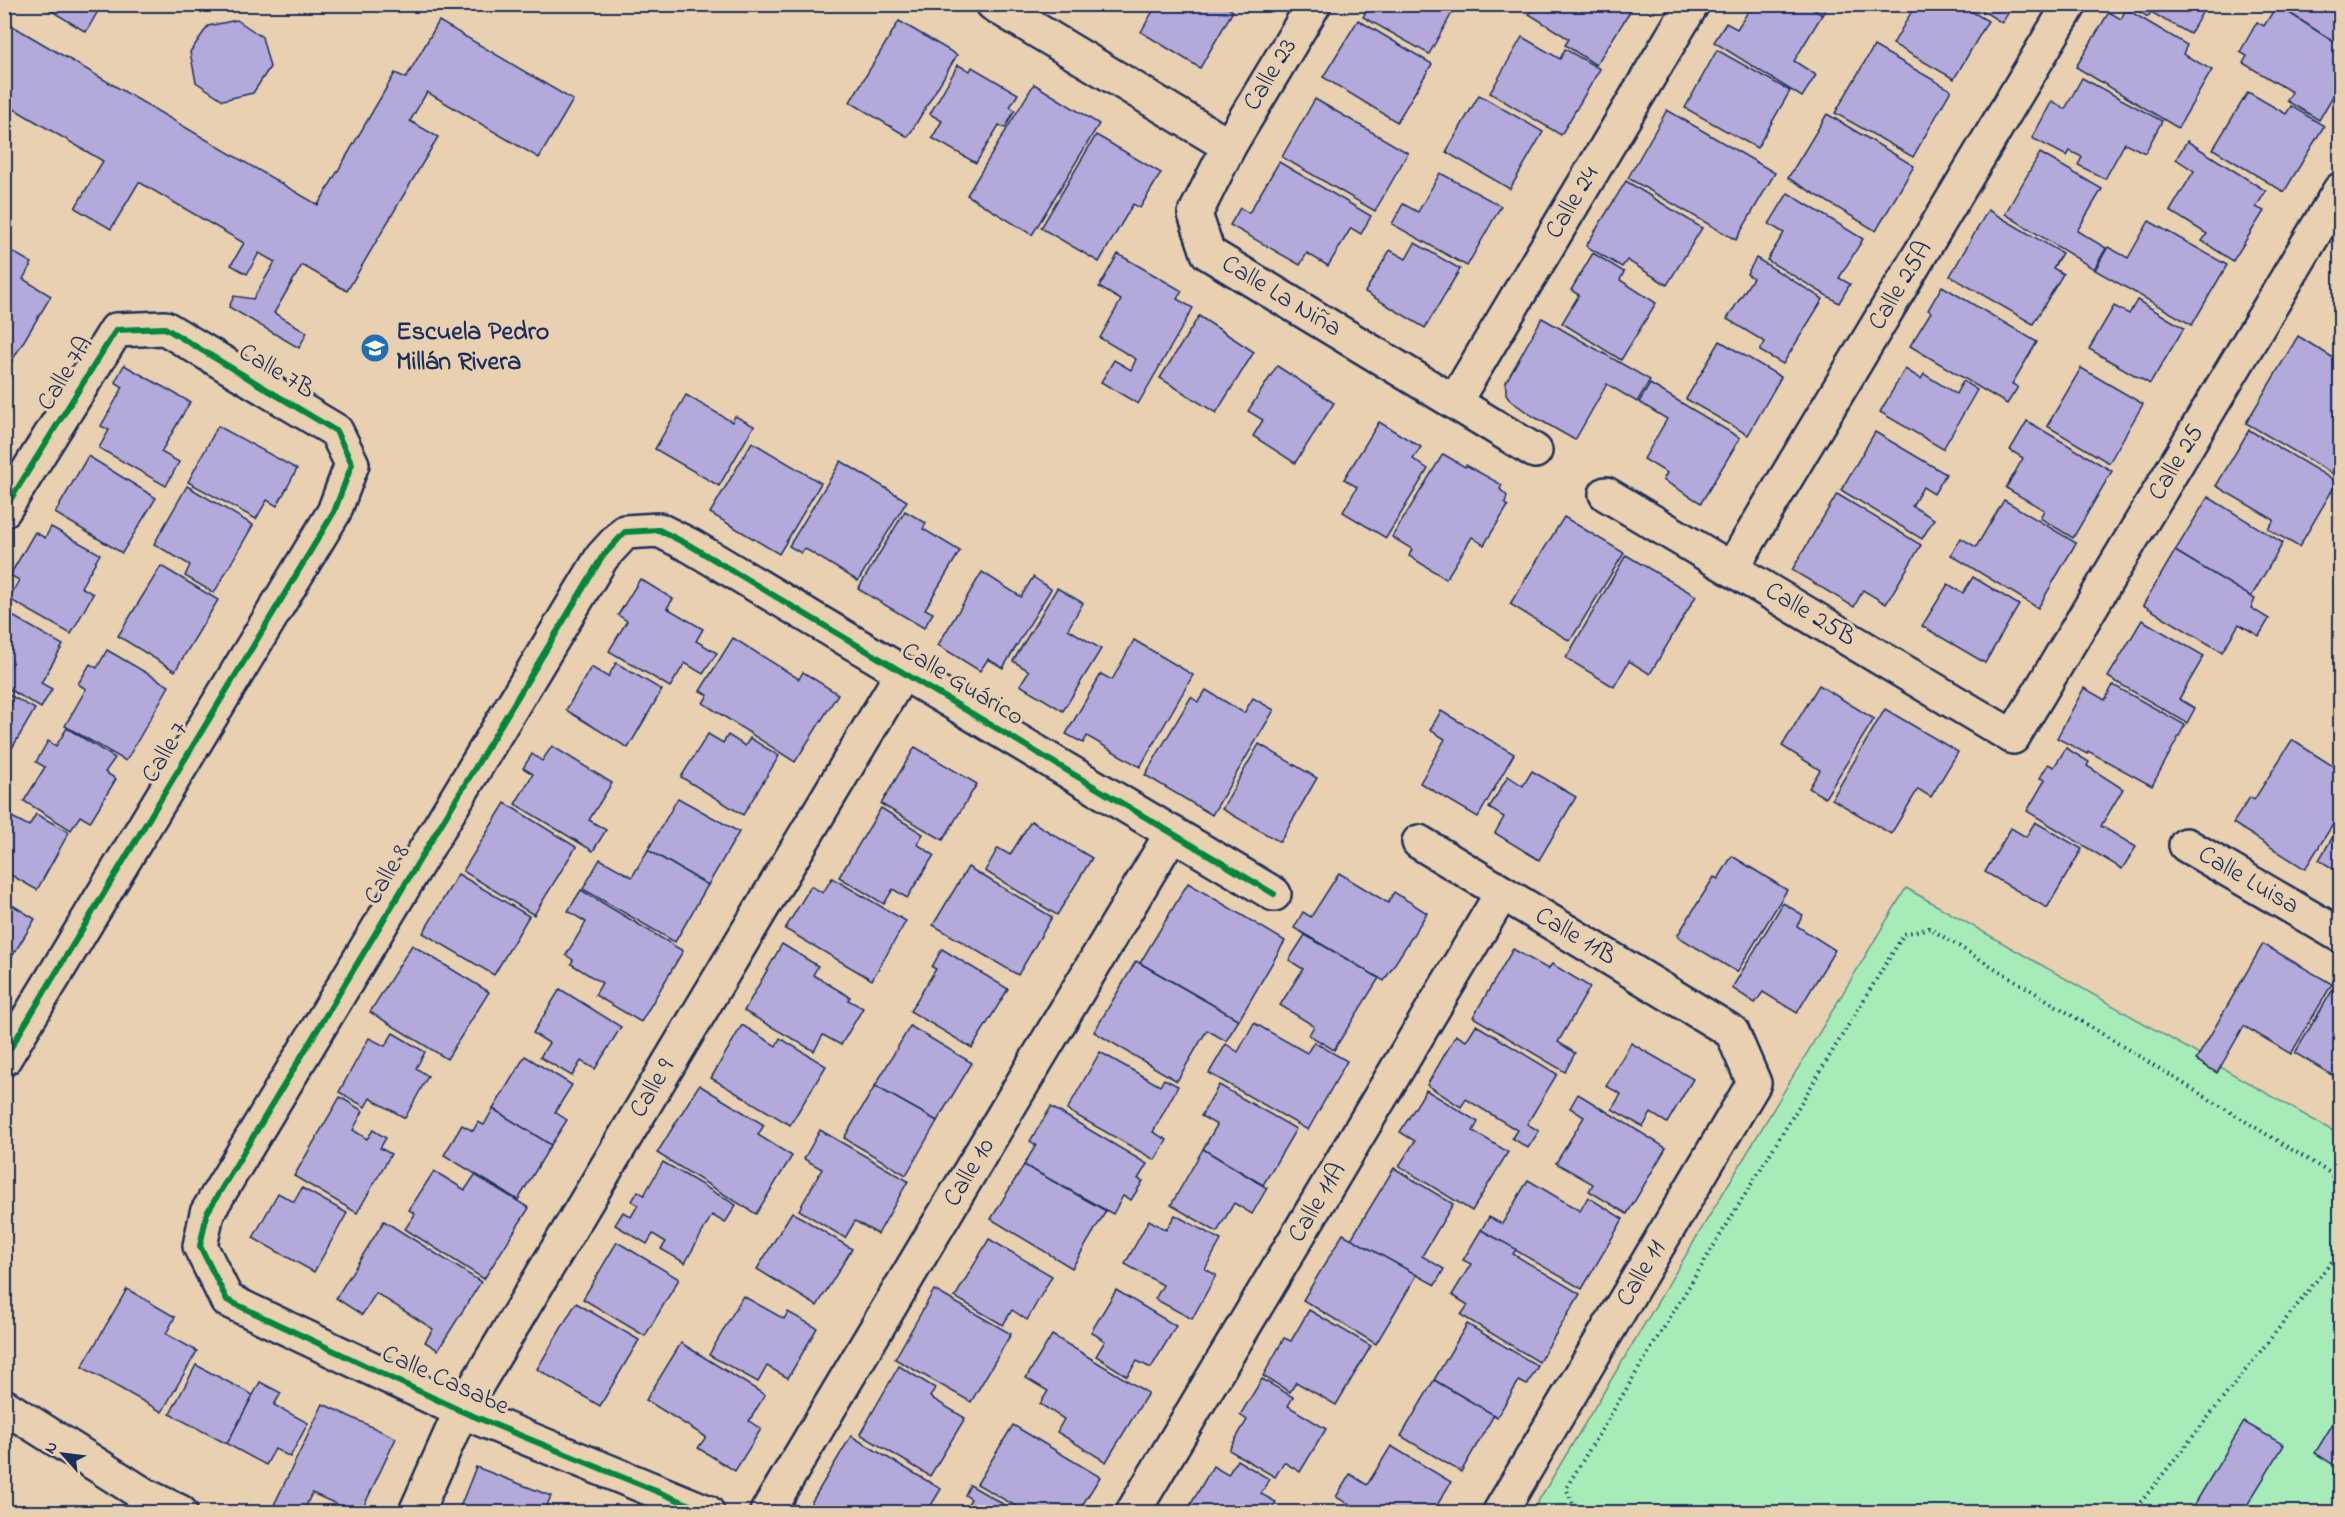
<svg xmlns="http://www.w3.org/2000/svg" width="2345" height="1517" viewBox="0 0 2345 1517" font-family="'Indie Flower',sans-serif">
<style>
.green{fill:#a7ecb8;stroke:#618e8b;stroke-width:1.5}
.building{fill:#b3aadb;stroke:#1b2f5e;stroke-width:1.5}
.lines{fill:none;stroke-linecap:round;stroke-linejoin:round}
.street-casing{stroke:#1b2f5e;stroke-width:38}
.path{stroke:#1b2f5e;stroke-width:4;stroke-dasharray:1.5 4.5;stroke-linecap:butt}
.street{stroke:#e8d0b0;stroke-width:33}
.cycleway-casing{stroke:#e8d0b0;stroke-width:10}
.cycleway{stroke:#00873e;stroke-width:6}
.labels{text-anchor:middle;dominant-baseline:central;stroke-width:6;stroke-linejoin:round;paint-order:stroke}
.street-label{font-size:26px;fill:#1b2f5e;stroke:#e8d0b0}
.poi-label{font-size:26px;font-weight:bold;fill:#1b2f5e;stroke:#e8d0b0;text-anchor:start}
</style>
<rect width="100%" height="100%" fill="#e8d0b0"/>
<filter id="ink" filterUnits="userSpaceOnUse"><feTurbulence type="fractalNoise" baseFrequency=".0167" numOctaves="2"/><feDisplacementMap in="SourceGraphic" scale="12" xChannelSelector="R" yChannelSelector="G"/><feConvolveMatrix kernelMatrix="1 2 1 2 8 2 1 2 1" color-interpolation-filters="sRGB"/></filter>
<g filter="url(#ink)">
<!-- green -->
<polygon class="green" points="1906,888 2340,1135 2340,1512 1538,1512 1533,1510"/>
<!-- building -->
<g class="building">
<polygon points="40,4 102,4 86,32"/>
<polygon points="1157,4 1222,4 1233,11 1200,68 1141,32"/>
<polygon points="1234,4 1246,4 1243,10"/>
<polygon points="1370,4 1457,4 1429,54 1363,17"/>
<polygon points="1535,4 1635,4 1596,65 1565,45 1569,39 1529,14"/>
<polygon points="1753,4 1806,4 1822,15 1794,61 1816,75 1802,97 1714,42 1726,23 1737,29"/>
<polygon points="1806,4 1829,4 1822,15"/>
<polygon points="1916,4 1924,4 1933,10 1937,4 1959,4 1988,21 1954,79 1893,44"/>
<polygon points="1972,4 2012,4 2013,5 2002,23"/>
<polygon points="2126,4 2207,4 2190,34 2151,12 2148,17"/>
<polygon points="2280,4 2340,4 2340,46 2279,6"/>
<polygon points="2277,5 2340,46 2340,84 2319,120 2287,101 2292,92 2243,63 2247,56 2240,52 2257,22 2264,26"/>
<polygon points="2126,9 2187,45 2183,54 2212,70 2178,128 2076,67 2109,12 2121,19"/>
<polygon points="237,20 262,37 270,67 253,93 223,100 196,82 190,52 208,26"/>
<polygon points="1358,20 1432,64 1397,122 1323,77"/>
<polygon points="4,21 318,205 395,73 406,78 439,21 573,100 539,158 427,92 410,121 438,137 347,291 302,265 274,313 307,332 299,348 229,307 234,296 253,299 275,262 259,253 247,274 231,265 244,243 139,182 111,229 75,208 103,161 4,103"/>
<polygon points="899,21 957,55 908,137 850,102"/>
<polygon points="1522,37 1560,59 1565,49 1600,69 1561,135 1490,93"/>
<polygon points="1874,46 1951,90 1913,157 1835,113"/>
<polygon points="1717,50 1790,91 1757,148 1685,108"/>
<polygon points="958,65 970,71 972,67 1018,94 1010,107 1015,110 1005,128 999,125 976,163 932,138 942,121 930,114"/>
<polygon points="2082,78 2162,121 2145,153 2125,143 2105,179 2078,165 2082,157 2070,151 2067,156 2032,138 2052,101 2065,109"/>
<polygon points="1034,84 1099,124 1032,235 967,195"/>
<polygon points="2248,92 2286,114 2291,106 2324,126 2284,192 2213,149"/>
<polygon points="1479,95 1543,132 1510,189 1446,152"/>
<polygon points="1315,99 1408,153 1375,211 1282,157"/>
<polygon points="1667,110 1775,173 1736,240 1628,178"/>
<polygon points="1827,114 1914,166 1876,231 1788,178"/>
<polygon points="1096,135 1161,173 1140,208 1133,204 1099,262 1041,228"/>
<polygon points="2187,141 2266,191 2256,207 2264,211 2233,261 2202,241 2207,234 2170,211 2194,171 2176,159"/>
<polygon points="2040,153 2102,189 2077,231 2106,248 2094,269 2005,214"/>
<polygon points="1279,162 1371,216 1361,234 1351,228 1328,266 1307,253 1300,265 1230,225 1240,208 1249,213"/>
<polygon points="1440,173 1501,206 1467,266 1392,224 1403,204 1418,212"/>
<polygon points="1626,181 1702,228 1667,285 1627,260 1622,267 1586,246"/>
<polygon points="1788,193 1863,239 1839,278 1850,284 1839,303 1767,260 1784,233 1769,224"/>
<polygon points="1988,210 2062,253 2053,268 2063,274 2033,324 1950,276"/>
<polygon points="2149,221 2227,265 2192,325 2095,270 2108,247 2128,258"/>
<polygon points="1415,243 1460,269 1425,328 1365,292 1390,250 1406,259"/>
<polygon points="4,247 32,263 23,279 51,296 7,369 4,367"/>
<polygon points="1593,253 1624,272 1620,280 1656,303 1621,360 1562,323 1579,295 1571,290"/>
<polygon points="1118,254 1182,291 1177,299 1193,308 1138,404 1101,382 1114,360 1131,370 1136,359 1100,338 1121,300 1099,287"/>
<polygon points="1756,258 1823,299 1783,364 1760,351 1765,342 1727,319 1753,278 1747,274"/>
<polygon points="1942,286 2037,342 2012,384 2018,387 2007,404 1910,346 1931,312 1928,310"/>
<polygon points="2137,300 2184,328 2150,384 2089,349 2114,306 2129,314"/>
<polygon points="1199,316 1254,352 1216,413 1160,378"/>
<polygon points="1542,318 1650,380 1637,402 1607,384 1575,440 1531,415 1511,401 1506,394 1506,382"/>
<polygon points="2298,336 2340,362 2340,478 2246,423"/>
<polygon points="1720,341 1781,377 1748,435 1686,399"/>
<polygon points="124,365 190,402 161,452 179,462 166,486 99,448 109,430 101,426 123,387 115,382"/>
<polygon points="1277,366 1334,403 1295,463 1253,436 1263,420 1248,411"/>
<polygon points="2081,368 2143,404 2109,463 2047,426"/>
<polygon points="1905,369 1921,379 1924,374 1956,394 1963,381 1977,390 1943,449 1880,412"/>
<polygon points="4,370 12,375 4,387"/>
<polygon points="1650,384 1740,438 1701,503 1663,480 1667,473 1644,459 1667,419 1639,402"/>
<polygon points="686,395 732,422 735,416 754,426 719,486 655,449"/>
<polygon points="2027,421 2112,471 2073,538 2040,518 2044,510 2006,488 2023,458 2010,450"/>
<polygon points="1379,422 1421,447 1413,459 1428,469 1386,538 1343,512 1357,487 1344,479"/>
<polygon points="218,426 297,469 277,506 267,500 256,519 188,482"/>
<polygon points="2249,430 2337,482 2299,547 2268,529 2274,520 2216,486"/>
<polygon points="1875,432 1946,474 1934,494 1923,487 1912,506 1934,519 1922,539 1841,490"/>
<polygon points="752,442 821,483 779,554 710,513"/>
<polygon points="1443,454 1465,467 1466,465 1502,485 1500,489 1507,496 1505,504 1508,506 1484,545 1472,537 1446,579 1409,556 1412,549 1392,537"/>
<polygon points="88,456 156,498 122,553 55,513"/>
<polygon points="841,461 907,501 858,581 804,548 801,553 789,546"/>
<polygon points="187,486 253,525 214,593 185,576 190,565 154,544"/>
<polygon points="1837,494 1921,545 1886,604 1863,590 1854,607 1792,570"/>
<polygon points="2208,497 2283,543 2251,597 2175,551"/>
<polygon points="2004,500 2076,543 2038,608 1951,555 1961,538 1976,547"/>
<polygon points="905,511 926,523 923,529 960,551 925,609 933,613 924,628 858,589"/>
<polygon points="1564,517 1624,553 1570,641 1510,604"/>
<polygon points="51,527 100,554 81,587 93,594 71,634 9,599 19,580 10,575 35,532 45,538"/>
<polygon points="2175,551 2255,599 2251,608 2269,619 2259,636 2239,624 2222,652 2143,605"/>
<polygon points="1626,555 1696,596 1650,674 1629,661 1614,687 1566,658"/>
<polygon points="161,566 218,600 175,671 118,636"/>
<polygon points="982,572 1021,597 1033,577 1051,589 1003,668 988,659 980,671 938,645"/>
<polygon points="1973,577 2019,605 1985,663 1922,626 1948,584 1963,593"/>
<polygon points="640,579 673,599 667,608 703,629 696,641 717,653 703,674 685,663 670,687 609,651 627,621 618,615"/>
<polygon points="1057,588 1083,603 1068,629 1101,649 1063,711 1020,685 1029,671 1013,661"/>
<polygon points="4,611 63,645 41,683 52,689 41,708 4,686"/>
<polygon points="2142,620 2204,656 2179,699 2195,708 2187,723 2108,677"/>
<polygon points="733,638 799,679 803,672 838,694 795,762 703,703 708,695 700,691"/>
<polygon points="1134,640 1193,675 1140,767 1087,736 1083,743 1066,734 1101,674 1112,680"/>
<polygon points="107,650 169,686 126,761 65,726 86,689 78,684 90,664 97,668"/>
<polygon points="616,663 662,690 628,748 566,710 591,667 608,677"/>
<polygon points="1819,685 1874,719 1825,798 1809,788 1820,770 1782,746"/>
<polygon points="2113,685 2185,725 2152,786 2088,751 2087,754 2057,738 2084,688 2105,700"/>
<polygon points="1206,690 1244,713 1253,698 1274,710 1212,815 1145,775 1191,697 1198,702"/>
<polygon points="4,692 35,709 4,762"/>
<polygon points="1885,709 1958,752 1931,797 1918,789 1891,834 1832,799"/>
<polygon points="1441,711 1514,754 1478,817 1420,783 1445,739 1430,730"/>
<polygon points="67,728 115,758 105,772 116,779 90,822 80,816 71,830 24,801 45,767 36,762 48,741 56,746"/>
<polygon points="708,734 723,743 728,735 745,746 750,738 779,756 743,815 681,777"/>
<polygon points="2292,740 2339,770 2340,767 2340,813 2305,869 2233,823 2250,797 2254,800"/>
<polygon points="1259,744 1317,778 1280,842 1222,809"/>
<polygon points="552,746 612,783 589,820 606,830 593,851 515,804 533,774 523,768 532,754 542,761"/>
<polygon points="915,747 977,784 943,840 881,804"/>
<polygon points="2066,748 2089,762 2087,766 2123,789 2101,826 2136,847 2122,869 2027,811 2045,780 2040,778 2048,764 2054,767"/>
<polygon points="1532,771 1576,797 1539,860 1495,833 1504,817 1489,808 1508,776 1523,786"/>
<polygon points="678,798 739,832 708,885 648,850"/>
<polygon points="505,803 576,847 534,915 463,871"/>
<polygon points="881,808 923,834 917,844 934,855 907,898 893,889 884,904 839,877"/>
<polygon points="6,814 29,826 36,814 69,832 37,890 4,871 4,817"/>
<polygon points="1031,821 1092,858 1057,915 985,871 998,848 1010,855"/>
<polygon points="2035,822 2082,849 2047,908 1985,872 2011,828 2026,837"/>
<polygon points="2338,828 2340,830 2340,873 2319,860"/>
<polygon points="648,850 708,885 675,942 583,889 600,859 632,877"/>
<polygon points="1732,856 1787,890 1737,972 1677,936 1714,877 1718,879"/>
<polygon points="968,867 1052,917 1018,975 933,925"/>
<polygon points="1339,873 1388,903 1394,892 1427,913 1384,981 1294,928 1303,912 1311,917"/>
<polygon points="458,874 529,916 494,975 423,933"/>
<polygon points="832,878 906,921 872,980 785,929 811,886 823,893"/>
<polygon points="1188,883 1285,941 1239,1020 1140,963"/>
<polygon points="581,890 683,951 641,1022 595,995 602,983 571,964 573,960 566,955 586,922 568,911"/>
<polygon points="4,900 35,919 4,970"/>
<polygon points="1783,903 1803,915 1797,926 1835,950 1797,1013 1763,992 1755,1003 1732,988"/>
<polygon points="1305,935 1379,978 1334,1050 1309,1035 1314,1026 1280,1005 1303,969 1289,960"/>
<polygon points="782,944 818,966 813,975 850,997 848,1000 863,1008 841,1045 823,1035 814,1051 744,1011"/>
<polygon points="2263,944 2332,984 2291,1054 2244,1026 2217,1073 2196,1060"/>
<polygon points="412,945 489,992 447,1059 370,1012"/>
<polygon points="942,949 1008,989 972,1048 910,1011 936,969 932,967"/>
<polygon points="1513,949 1548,969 1552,964 1590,987 1558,1042 1575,1053 1565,1072 1473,1017"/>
<polygon points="1136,961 1239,1020 1226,1041 1207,1030 1177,1081 1094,1032"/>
<polygon points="2339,979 2340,979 2340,1080 2295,1053"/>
<polygon points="560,989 621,1027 595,1069 581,1061 572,1076 540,1057 549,1043 533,1033"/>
<polygon points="1254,1023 1307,1053 1314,1042 1347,1061 1308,1130 1209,1073 1226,1044 1238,1052"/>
<polygon points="742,1025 776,1046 780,1038 826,1066 790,1125 711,1078"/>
<polygon points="1476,1025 1557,1074 1527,1124 1539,1131 1528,1148 1512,1138 1517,1130 1466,1099 1461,1107 1427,1085 1456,1035 1466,1041"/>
<polygon points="910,1026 972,1063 937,1121 875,1086"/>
<polygon points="393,1033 425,1052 416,1068 428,1076 405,1118 370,1098 365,1107 339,1092 369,1038 385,1046"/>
<polygon points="1631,1043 1693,1079 1667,1123 1651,1113 1643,1127 1612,1109 1621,1094 1606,1086"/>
<polygon points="1100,1052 1160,1086 1164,1079 1178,1086 1153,1132 1167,1140 1155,1160 1067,1110"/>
<polygon points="525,1056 572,1085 555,1112 567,1120 551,1145 493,1109"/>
<polygon points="699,1085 764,1125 758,1135 792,1156 756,1214 657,1153"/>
<polygon points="1219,1085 1296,1129 1263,1185 1203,1149 1217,1125 1201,1116"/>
<polygon points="875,1086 937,1121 906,1175 844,1138"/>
<polygon points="1426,1090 1478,1122 1473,1131 1508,1152 1472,1211 1399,1166 1415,1141 1400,1132"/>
<polygon points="1578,1094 1666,1148 1627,1214 1589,1191 1593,1184 1556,1163 1584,1117 1570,1108"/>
<polygon points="340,1097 363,1111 353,1130 367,1139 373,1130 386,1138 380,1148 391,1154 357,1213 294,1176"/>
<polygon points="1051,1107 1147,1164 1138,1179 1143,1181 1131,1200 1123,1196 1113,1214 1024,1165 1036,1145 1030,1141"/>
<polygon points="493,1109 551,1145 518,1200 444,1155 462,1125 473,1131 478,1122 484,1125"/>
<polygon points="820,1130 908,1181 878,1234 855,1221 845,1238 799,1210 822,1169 804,1159"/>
<polygon points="1203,1149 1267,1188 1252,1214 1234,1203 1217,1232 1171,1205"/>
<polygon points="663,1162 736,1205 725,1223 712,1215 685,1263 661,1249 666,1242 653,1234 647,1244 615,1225 623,1212 631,1217 638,1205 632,1201 638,1191 644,1195"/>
<polygon points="1024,1165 1106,1211 1072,1268 991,1219"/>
<polygon points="1394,1168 1453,1204 1422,1256 1444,1269 1435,1285 1351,1239"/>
<polygon points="434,1171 465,1190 475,1175 529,1208 484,1279 405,1229 415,1214 409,1210"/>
<polygon points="1528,1180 1580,1211 1588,1197 1623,1219 1582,1289 1481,1230 1489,1217 1502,1224"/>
<polygon points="302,1188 347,1213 314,1272 253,1238 278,1193 294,1202"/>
<polygon points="792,1212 852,1249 817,1306 757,1269"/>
<polygon points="1175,1215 1221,1240 1205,1269 1216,1275 1192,1319 1155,1299 1163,1285 1125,1264 1149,1220 1166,1230"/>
<polygon points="384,1221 481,1282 438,1350 425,1342 433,1329 376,1293 362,1315 336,1298"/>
<polygon points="1481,1230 1516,1249 1513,1254 1580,1294 1539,1362 1461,1315 1468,1305 1452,1295 1471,1264 1463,1260"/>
<polygon points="1343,1234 1417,1275 1376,1344 1303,1300"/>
<polygon points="989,1239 1052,1276 1027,1320 1012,1310 1003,1325 955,1297"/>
<polygon points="617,1242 679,1279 645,1336 583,1299"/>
<polygon points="127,1289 175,1317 166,1334 197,1351 162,1412 82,1367"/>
<polygon points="934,1290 1011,1334 971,1402 895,1359"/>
<polygon points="1116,1290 1176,1326 1151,1368 1137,1361 1127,1376 1096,1356 1105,1341 1091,1332"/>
<polygon points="743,1296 784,1319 788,1312 817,1328 788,1378 767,1366 758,1382 709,1355"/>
<polygon points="576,1303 639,1340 600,1406 537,1369"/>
<polygon points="1309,1310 1371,1346 1336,1405 1296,1382 1290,1392 1263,1376 1284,1338 1291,1341"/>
<polygon points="1467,1324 1538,1366 1527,1385 1519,1381 1497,1417 1434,1380"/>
<polygon points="1052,1335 1148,1393 1106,1462 1057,1432 1064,1419 1040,1404 1048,1391 1026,1378"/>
<polygon points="681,1343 765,1395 749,1421 761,1429 735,1471 698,1448 706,1437 646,1400"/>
<polygon points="196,1365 253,1395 227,1444 170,1414"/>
<polygon points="899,1366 935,1388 930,1397 965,1418 930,1476 860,1434"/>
<polygon points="1262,1379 1293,1397 1288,1406 1326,1429 1300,1472 1284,1462 1275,1477 1229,1450 1247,1420 1240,1415"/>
<polygon points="1434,1380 1494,1415 1461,1472 1401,1436"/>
<polygon points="260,1382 281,1393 274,1405 308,1423 290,1457 275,1449 266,1465 227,1444"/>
<polygon points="323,1404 396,1438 361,1512 354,1512 312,1493 303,1512 290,1512 274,1505"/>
<polygon points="2340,1412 2340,1469 2315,1453"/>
<polygon points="2244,1422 2284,1445 2243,1512 2190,1512"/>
<polygon points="1013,1425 1100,1477 1078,1512 1026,1512 977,1484"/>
<polygon points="851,1436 941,1489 927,1512 826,1512 811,1503"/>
<polygon points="1391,1446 1451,1482 1433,1512 1363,1512 1336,1497 1350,1474 1367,1485"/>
<polygon points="1237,1460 1269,1479 1261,1494 1276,1502 1270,1512 1193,1512 1188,1509 1213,1466 1228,1475"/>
<polygon points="476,1467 551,1496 544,1512 458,1512"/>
<polygon points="970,1485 1017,1512 975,1512 966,1507 971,1499 965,1495"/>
</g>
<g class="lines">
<!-- street casing -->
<g class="street-casing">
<g id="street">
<polyline points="993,4 1229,146"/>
<polyline points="1314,4 1229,146 1195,214 1208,253 1535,451"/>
<polyline points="1455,401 1692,4"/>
<polyline points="1606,494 2013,737 2340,190"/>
<polyline points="4,510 116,330 165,328 336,431 352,464 334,512 4,1059"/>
<polyline points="1732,568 2070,4"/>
<polyline points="1419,842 1732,1032 1754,1083 1500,1512"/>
<polyline points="2186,845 2340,935"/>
<polyline points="4,1406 146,1496 180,1512"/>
<polyline points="416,1512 461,1411 903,672"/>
<polyline points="707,1512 461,1411 227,1300 200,1246 207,1213 602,557 625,532 659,530 691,546 1274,894"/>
<polyline points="767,1512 1172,833"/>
<polyline points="1133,1512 1502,893"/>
</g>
</g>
<!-- path -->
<g class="path">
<polyline points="1580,1512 1575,1509 1566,1488 1904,934 1929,928 2330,1173 2340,1185"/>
<polyline points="2133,1512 2340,1251"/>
</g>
<!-- street -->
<use href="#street" class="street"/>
<!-- cycleway casing -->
<g class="cycleway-casing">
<g id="cycleway">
<polyline points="4,510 116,330 165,328 336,431 352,464 334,512 4,1059"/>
<polyline points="707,1512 461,1411 227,1300 200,1246 207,1213 602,557 625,532 659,530 691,546 1274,894"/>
</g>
</g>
<!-- cycleway -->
<use href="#cycleway" class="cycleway"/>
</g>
</g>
<!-- icons -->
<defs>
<g id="school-disc" transform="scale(1.5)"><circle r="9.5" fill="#1f6fb2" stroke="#e8d0b0"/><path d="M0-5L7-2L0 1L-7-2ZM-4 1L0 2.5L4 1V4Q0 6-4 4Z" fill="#fff"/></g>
</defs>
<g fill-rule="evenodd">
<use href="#school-disc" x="375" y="348"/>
</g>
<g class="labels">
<!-- street labels -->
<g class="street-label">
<text transform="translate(1271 75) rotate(-59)">Calle 23</text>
<text transform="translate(1573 203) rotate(-59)">Calle 24</text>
<text transform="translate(1901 286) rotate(-59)">Calle 25A</text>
<text transform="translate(1281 297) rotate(31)">Calle La Niña</text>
<text transform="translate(276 372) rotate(31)">Calle 7B</text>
<text transform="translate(66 374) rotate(-58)">Calle 7A</text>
<text transform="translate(2177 463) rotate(-59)">Calle 25</text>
<text transform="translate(1810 615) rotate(31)">Calle 25B</text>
<text transform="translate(962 685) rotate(31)">Calle Guárico</text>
<text transform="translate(166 753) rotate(-59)">Calle 7</text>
<text transform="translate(388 875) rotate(-59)">Calle 8</text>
<text transform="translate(2248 881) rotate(30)">Calle Luisa</text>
<text transform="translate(1575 937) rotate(31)">Calle 11B</text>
<text transform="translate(653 1089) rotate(-59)">Calle 9</text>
<text transform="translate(970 1173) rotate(-59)">Calle 10</text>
<text transform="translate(1318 1203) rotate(-59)">Calle 11A</text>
<text transform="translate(1642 1274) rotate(-59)">Calle 11</text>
<text transform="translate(445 1381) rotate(24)">Calle Casabe</text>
</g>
<!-- poi labels -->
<g class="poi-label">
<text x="396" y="333">Escuela Pedro<tspan x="396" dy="30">Millán Rivera</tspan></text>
</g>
</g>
<!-- margin -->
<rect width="2345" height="1517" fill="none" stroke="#e8d0b0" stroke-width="24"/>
<rect x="12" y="12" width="2321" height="1493" fill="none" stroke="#1b2f5e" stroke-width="2" filter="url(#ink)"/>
<!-- north arrow -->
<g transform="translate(63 1454) rotate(298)" stroke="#e8d0b0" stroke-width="4.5" paint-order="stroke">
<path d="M0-4.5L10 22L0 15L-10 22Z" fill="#1b2f5e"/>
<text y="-9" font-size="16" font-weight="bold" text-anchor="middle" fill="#1b2f5e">N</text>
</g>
</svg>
